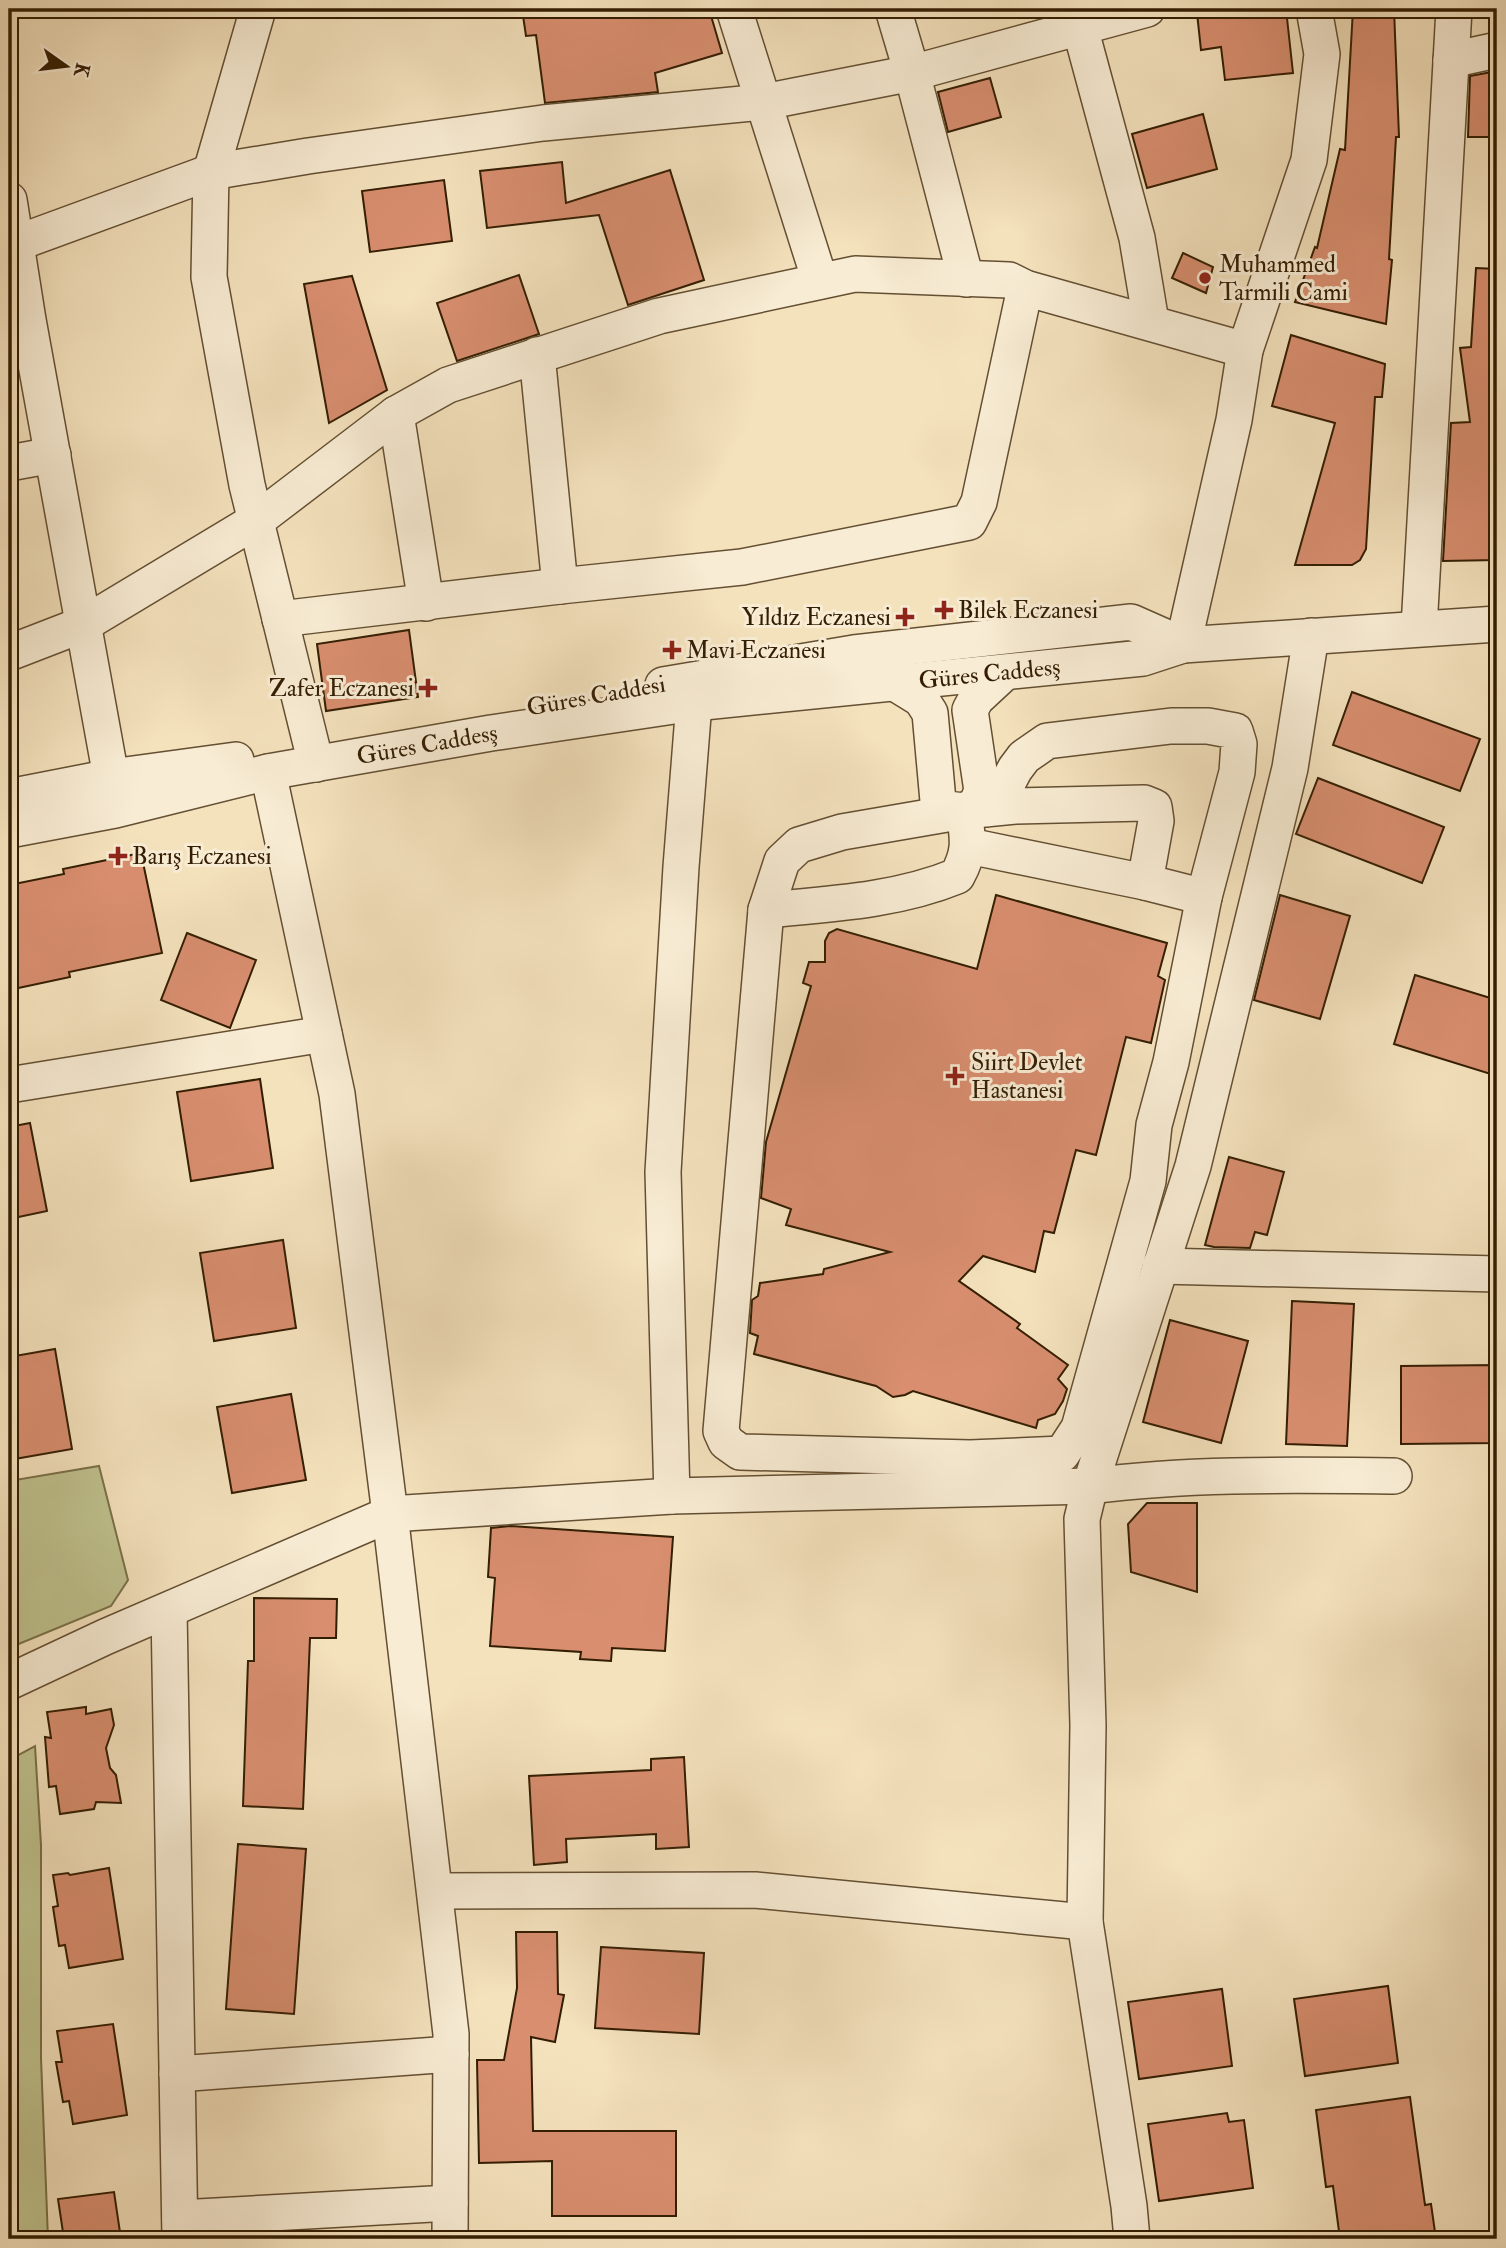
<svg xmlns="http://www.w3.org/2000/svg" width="1506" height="2248" viewBox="0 0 1506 2248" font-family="'IM FELL Double Pica',serif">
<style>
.green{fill:#bfc28e;stroke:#7a7048;stroke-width:2}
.building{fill:#d88e6f;stroke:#341e03;stroke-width:2}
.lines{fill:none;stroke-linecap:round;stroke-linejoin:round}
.minor-casing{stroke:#644f32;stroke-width:38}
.minor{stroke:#f8ecd4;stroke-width:35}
.poi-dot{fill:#8f2418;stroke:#f8ecd4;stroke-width:2.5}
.labels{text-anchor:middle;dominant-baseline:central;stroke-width:6;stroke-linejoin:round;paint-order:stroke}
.poi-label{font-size:24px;fill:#341e03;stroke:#f8ecd4;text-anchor:start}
.street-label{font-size:24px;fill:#341e03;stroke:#f8ecd4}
</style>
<rect width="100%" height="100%" fill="#f4e2bd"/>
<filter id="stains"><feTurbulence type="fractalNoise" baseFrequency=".00286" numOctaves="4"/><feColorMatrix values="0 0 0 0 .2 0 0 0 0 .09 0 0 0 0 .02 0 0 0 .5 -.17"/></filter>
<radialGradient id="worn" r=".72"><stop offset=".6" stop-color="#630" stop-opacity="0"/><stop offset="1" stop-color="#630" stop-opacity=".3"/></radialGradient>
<!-- green -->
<g class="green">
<polygon points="99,1466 128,1580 111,1606 9,1648 9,1481"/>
<polygon points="35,1746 41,1845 41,2058 48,2239 9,2239 9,1760"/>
</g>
<!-- building -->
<g class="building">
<polygon points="522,9 709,9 722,53 655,73 658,92 545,103 536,35 526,36"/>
<polygon points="1238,9 1286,9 1293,73 1225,80 1221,47 1201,50 1197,13"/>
<polygon points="1353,9 1394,9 1399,137 1396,137 1389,259 1392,260 1386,324 1295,302 1315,247 1317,248 1340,149 1345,150"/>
<polygon points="1497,71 1497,137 1468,137 1470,76"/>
<polygon points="990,78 1001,117 948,132 938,92"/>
<polygon points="1203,114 1217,169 1147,188 1132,134"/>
<polygon points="562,162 566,203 670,170 704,280 628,305 599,215 487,228 480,171"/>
<polygon points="444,180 452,241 370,252 362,191"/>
<polygon points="1183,253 1213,267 1206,293 1172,278"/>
<polygon points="1476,268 1497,269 1497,560 1443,561 1451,423 1470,422 1460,348 1471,347"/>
<polygon points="519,275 539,334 457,361 437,303"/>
<polygon points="352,276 387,390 329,423 304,284"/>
<polygon points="1291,335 1385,364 1382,397 1375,397 1366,549 1360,560 1352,565 1295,565 1335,423 1272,406"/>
<polygon points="409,630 418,697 326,711 317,644"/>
<polygon points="1352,692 1480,739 1460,791 1333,745"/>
<polygon points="1318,778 1444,827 1422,883 1296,834"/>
<polygon points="141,853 162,953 69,972 70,977 9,990 9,885 64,874 63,869"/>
<polygon points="996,895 1167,943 1158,976 1165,980 1151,1043 1126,1037 1096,1155 1076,1150 1054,1233 1044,1231 1035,1272 983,1256 959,1281 1020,1324 1017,1328 1068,1365 1058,1379 1067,1389 1063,1401 1055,1414 1038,1420 1036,1428 913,1391 905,1395 893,1397 876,1386 754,1354 758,1336 750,1333 752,1300 758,1296 760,1283 823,1274 824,1269 890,1252 786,1225 791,1209 761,1198 766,1142 811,986 803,983 809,962 825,962 825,941 829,933 837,929 977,969"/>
<polygon points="1280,895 1350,916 1320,1019 1254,1000"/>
<polygon points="187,933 256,960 230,1028 161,1000"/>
<polygon points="1415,975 1497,1000 1497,1076 1394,1044"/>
<polygon points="260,1079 273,1168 191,1181 177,1092"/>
<polygon points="30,1123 47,1211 9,1219 9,1127"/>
<polygon points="1229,1157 1284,1172 1267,1235 1255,1232 1250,1248 1214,1247 1205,1245"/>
<polygon points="283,1240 296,1328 214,1341 200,1253"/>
<polygon points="1292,1301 1354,1304 1347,1446 1286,1444"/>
<polygon points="1170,1320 1248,1341 1221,1443 1143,1422"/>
<polygon points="55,1349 72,1449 9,1460 9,1357"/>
<polygon points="1497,1365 1497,1443 1401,1444 1401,1366"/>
<polygon points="291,1394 306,1480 232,1493 217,1407"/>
<polygon points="1147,1503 1197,1503 1197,1592 1131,1572 1128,1524"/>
<polygon points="511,1526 673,1537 665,1651 612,1648 611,1661 580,1659 581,1652 490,1646 495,1578 488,1577 491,1528"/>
<polygon points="254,1598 337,1599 336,1638 310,1638 303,1809 243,1806 248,1661 254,1661"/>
<polygon points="86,1707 86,1714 111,1709 114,1725 106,1748 110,1768 116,1775 121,1803 96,1802 94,1809 60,1814 56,1786 49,1787 45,1737 51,1738 47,1712"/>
<polygon points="684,1757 689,1847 656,1849 656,1834 566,1839 567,1862 534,1865 529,1776 651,1770 651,1759"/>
<polygon points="238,1844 306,1849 294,2014 226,2009"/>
<polygon points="109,1868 123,1959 69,1968 65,1945 59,1946 53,1907 58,1906 53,1875 68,1873 70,1875"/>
<polygon points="516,1932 557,1932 558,1994 564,1995 555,2042 531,2037 533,2131 676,2131 676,2216 552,2216 552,2161 479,2163 477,2060 504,2060 517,1988"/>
<polygon points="601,1947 704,1953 699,2034 595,2028"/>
<polygon points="1388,1986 1398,2063 1305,2076 1294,1999"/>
<polygon points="1222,1989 1232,2066 1139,2079 1128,2002"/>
<polygon points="113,2024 127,2115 73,2124 69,2101 63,2102 56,2062 62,2062 57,2031"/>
<polygon points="1410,2097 1425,2205 1431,2204 1436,2239 1340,2239 1333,2186 1326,2187 1316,2110"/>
<polygon points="1227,2113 1229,2122 1244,2120 1253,2188 1159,2201 1148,2124"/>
<polygon points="114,2192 121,2239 64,2239 58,2199"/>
</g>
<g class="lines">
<!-- minor casing -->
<g class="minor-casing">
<g id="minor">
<polyline points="258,9 211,172 209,277 247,485 316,764"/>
<polyline points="734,9 820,281"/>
<polyline points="893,9 912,73 966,279"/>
<polyline points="1075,9 1137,238 1151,322"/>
<polyline points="1451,60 1497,50"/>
<polyline points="9,200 28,320 111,777"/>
<polyline points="9,246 211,172 308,156 543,123 764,102 912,73 1147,9"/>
<polyline points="537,355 560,586"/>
<polyline points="396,414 426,603"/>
<polyline points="9,463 53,455"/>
<polyline points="280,619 560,586 742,567 969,522 979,502 1025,288"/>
<polyline points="1419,628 1454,9"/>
<polyline points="1183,645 1234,420 1245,350 1309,160 1322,54 1314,9"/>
<polyline points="9,653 84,624 257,520 396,414 448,385 659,316 855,274 1009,280 1025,288 1245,350"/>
<polyline points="895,683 921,699 930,713 938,801 947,809 964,811 976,805 982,791 970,710 976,699 1004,673"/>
<polyline points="663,685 854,653 1131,622 1183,645"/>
<polyline points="268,772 337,1094 390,1514 451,2034 450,2239"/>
<polyline points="9,797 111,777 236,760"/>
<polyline points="987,809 1004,790 1015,769 1024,757 1047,741 1171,726 1208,726 1235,731 1239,744 1237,772 1204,897 1171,1062 1154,1125 1148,1181 1079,1428 1062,1454 970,1458 740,1452 726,1442 721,1431 766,910 782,861 799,845 842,832 964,811 1015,806 1144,803 1154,807 1156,821 1145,882"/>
<path id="s1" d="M 9,830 L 115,810 L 268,772 L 491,733 L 694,703 L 1143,658 L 1183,645 L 1497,624"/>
<polyline points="969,846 1145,882 1204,897"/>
<path d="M 766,910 C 830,904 896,901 957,876 C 971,851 968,839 964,811"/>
<polyline points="9,1085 324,1034"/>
<polyline points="1160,1266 1497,1274"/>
<polyline points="672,1496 663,1172 681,867 694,703"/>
<polyline points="169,1610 180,2239"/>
<path d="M 9,1682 L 105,1637 L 390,1514 L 672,1496 L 1090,1486 C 1191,1473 1293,1475 1394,1476"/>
<polyline points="435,1891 755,1890 1085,1922"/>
<polyline points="177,2074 451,2054"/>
<polyline points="180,2218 450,2203"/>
<polyline points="1132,2239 1129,2206 1085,1922 1088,1725 1082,1519 1090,1486 1193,1166 1290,768 1311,636"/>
</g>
</g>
<!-- minor -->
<use href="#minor" class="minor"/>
</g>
<!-- markers -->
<g class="poi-dot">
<circle cx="1205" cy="278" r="7"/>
<path d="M940.5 599.5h7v7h7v7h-7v7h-7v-7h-7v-7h7z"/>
<path d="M901.5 606.5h7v7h7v7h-7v7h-7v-7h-7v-7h7z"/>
<path d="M668.5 639.5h7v7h7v7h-7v7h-7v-7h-7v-7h7z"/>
<path d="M424.5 677.5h7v7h7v7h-7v7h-7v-7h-7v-7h7z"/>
<path d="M114.5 845.5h7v7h7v7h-7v7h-7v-7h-7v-7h7z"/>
<path d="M951.5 1065.5h7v7h7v7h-7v7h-7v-7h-7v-7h7z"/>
</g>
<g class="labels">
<!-- poi labels -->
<g class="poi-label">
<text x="1219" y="264">Muhammed<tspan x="1219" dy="28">Tarmili Cami</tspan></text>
<text x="958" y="610">Bilek Eczanesi</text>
<text x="891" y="617" text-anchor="end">Yıldız Eczanesi</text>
<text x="686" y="650">Mavi Eczanesi</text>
<text x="414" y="688" text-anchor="end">Zafer Eczanesi</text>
<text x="132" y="856">Barış Eczanesi</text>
<text x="971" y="1062">Siirt Devlet<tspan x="971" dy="28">Hastanesi</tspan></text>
</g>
<!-- street labels -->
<g class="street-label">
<text stroke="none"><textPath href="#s1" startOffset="994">Güres Caddesş</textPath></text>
<text transform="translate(596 696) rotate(-10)">Güres Caddesi</text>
<text stroke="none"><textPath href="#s1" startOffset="427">Güres Caddesş</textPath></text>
</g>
</g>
<!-- margin -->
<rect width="1506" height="2248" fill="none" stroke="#f4e2bd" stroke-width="35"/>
<rect x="10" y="10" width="1485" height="2227" fill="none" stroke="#341e03" stroke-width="3.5"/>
<rect x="18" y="18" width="1471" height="2213" fill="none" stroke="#341e03" stroke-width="2"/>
<!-- north arrow -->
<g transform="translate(66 66) rotate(104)" stroke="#f8ecd4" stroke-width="5" paint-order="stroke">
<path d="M0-5L12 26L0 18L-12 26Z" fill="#341e03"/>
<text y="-10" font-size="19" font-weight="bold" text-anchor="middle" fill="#341e03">K</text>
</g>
<rect width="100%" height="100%" filter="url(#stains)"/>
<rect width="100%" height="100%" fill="url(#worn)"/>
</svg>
